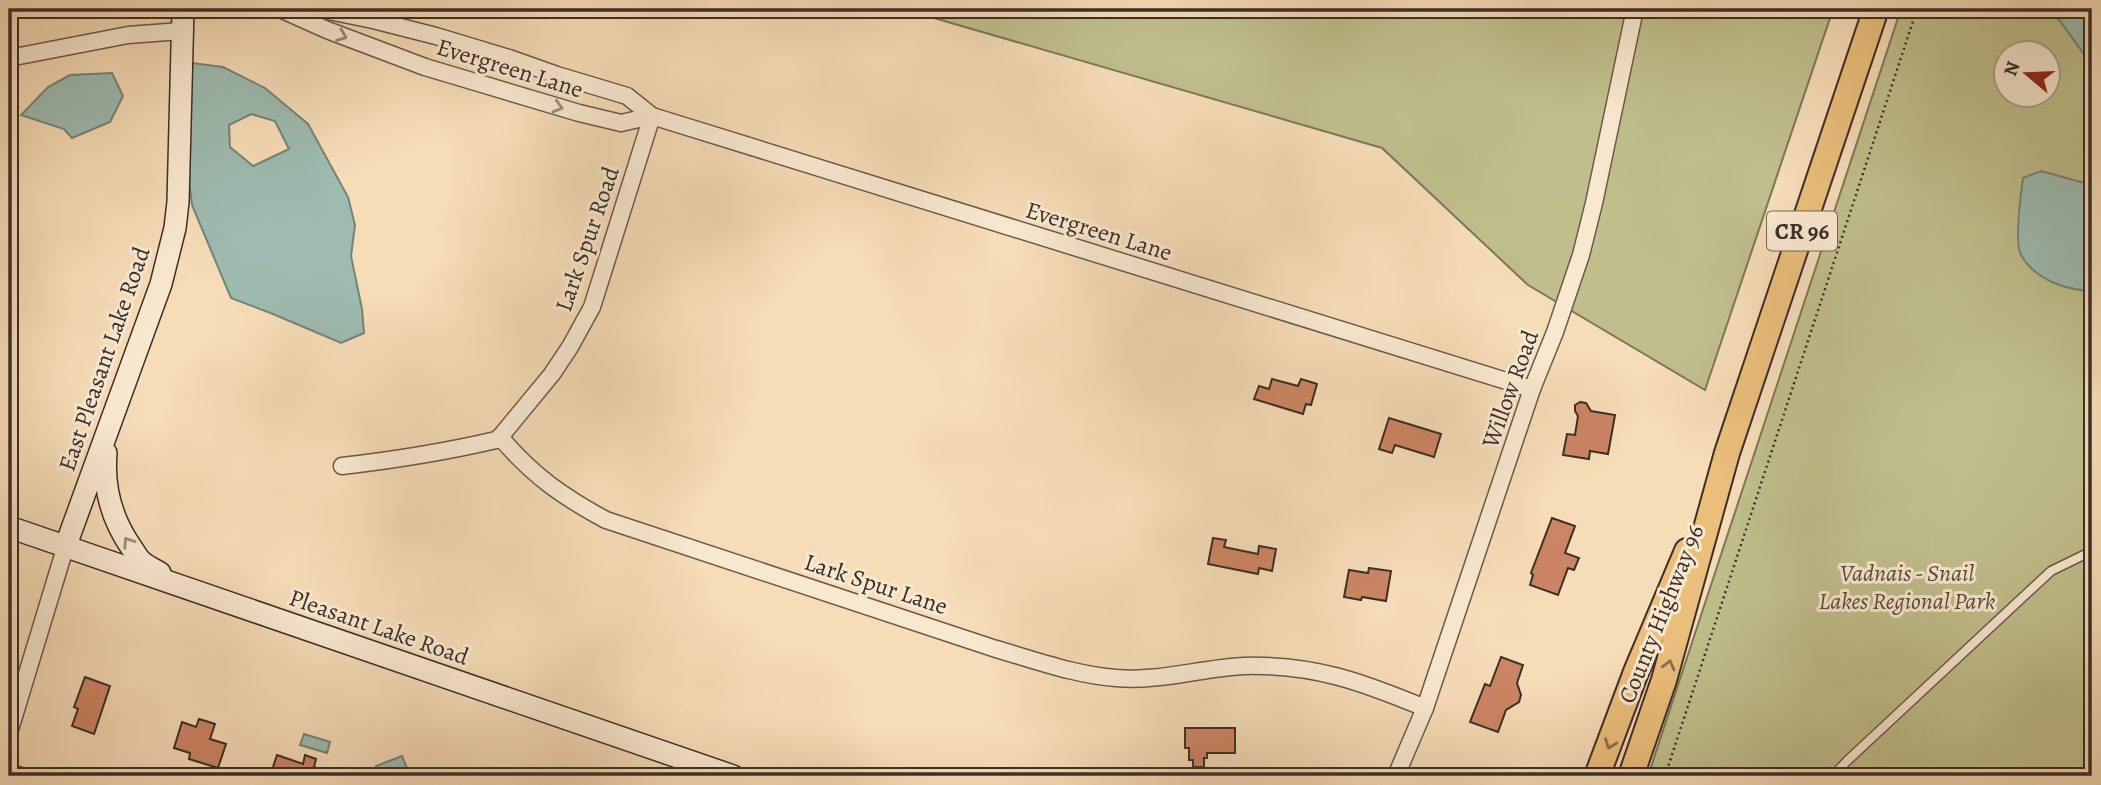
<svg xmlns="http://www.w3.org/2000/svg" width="2101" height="785" viewBox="0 0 2101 785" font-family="Alegreya,serif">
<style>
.green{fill:#c0bf8c;stroke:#7e765a;stroke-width:2;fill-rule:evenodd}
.water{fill:#9dbbb0;stroke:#76837a;stroke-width:2;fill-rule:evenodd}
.building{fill:#cc8564;stroke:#3c2e28;stroke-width:2}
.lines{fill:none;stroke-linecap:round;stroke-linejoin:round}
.lane-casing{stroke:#6a5a4c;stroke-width:11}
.street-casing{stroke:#6a5a4c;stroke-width:19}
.secondary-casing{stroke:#3c2e28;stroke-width:24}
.primary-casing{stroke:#3c2e28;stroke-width:28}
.path{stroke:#3c2e28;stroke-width:2.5;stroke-dasharray:2 3.5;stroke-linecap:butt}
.lane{stroke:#f9e8d0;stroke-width:8}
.street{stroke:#f9e8d0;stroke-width:16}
.secondary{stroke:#f9e8d0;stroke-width:21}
.primary{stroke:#ebbe7c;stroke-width:24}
.oneway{stroke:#9a8b7c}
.oneway2{stroke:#8b6f4e}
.labels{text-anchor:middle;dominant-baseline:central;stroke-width:6;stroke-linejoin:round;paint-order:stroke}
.shield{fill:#f9e8d0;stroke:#75665a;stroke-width:2}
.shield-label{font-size:23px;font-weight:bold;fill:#3c2e28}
.street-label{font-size:24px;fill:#3c2e28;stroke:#f9e8d0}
.park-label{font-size:24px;font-style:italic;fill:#564b3c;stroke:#f9e8d0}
</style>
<rect width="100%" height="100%" fill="#f6dcb7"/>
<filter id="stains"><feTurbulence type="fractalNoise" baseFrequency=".00286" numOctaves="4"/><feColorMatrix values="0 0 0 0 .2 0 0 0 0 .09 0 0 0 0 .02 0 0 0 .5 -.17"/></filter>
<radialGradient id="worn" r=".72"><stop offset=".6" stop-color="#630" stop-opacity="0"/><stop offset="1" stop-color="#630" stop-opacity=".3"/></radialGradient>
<!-- green -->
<g class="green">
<polygon points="903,9 1833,9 1705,390 1528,285 1382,148"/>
<path d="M 1901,9 L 2092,9 L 2092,776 L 1648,776 ZM 2007,52 L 2048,52 L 2048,94 L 2007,94 Z"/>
</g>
<!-- water -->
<g class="water">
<polygon points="2045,9 2092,9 2092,61 2086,57 2060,21"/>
<path d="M 192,63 L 223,67 L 265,88 L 308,124 L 348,197 L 355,225 L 351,256 L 362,309 L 364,333 L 341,343 L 273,314 L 231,298 L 192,205 L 186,158 ZM 251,114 L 275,121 L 289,149 L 253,166 L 230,147 L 229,125 Z"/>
<polygon points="112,73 123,96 110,122 72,138 64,129 21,115 48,87 70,75"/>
<path d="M 2041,171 L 2092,185 L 2092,291 C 2066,290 2035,280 2021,255 C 2014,243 2021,193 2023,178 Z"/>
<polygon points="304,734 330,742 327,753 300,745"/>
<polygon points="402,756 407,768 385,776 380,776 376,766"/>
</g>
<!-- building -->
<g class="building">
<polygon points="1272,379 1298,386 1301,379 1317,384 1311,405 1306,404 1303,414 1254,399 1259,386 1269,389"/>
<polygon points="1580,402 1586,403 1591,411 1615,415 1608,454 1590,451 1589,459 1563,455 1567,434 1575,435 1578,416 1575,411 1575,405"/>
<polygon points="1389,418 1441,434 1434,457 1395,445 1392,453 1379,449"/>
<polygon points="1552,518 1575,526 1565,553 1579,558 1574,570 1568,568 1558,595 1530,585 1533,575 1531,573"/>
<polygon points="1213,538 1226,540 1224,547 1258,554 1259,546 1276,549 1272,571 1259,568 1258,574 1208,564"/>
<polygon points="1369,568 1391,571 1386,601 1362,597 1361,600 1344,597 1349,570 1368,573"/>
<polygon points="1501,657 1523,665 1517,683 1521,695 1519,702 1506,710 1498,732 1470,722 1485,684 1490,686"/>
<polygon points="85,677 110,686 94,734 72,726 78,709 74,707"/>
<polygon points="199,719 215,724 210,739 226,744 218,768 189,759 190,753 174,748 182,722 196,727"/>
<polygon points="1185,728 1235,728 1235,753 1207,753 1207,758 1204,758 1204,767 1193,767 1193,760 1189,760 1189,748 1185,748"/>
<polygon points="277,755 303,764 305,755 316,759 314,767 333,774 333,776 270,776"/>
</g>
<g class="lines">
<!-- lane casing -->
<g class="lane-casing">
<polyline id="lane" points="1833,776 1847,761 2051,571 2092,551"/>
</g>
<!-- street casing -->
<g class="street-casing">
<g id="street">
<polyline points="280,9 327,30 425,67 579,113 621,123 652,116"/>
<polyline points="319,9 373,20 436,36 509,58 557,75 627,96 652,116 1532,389"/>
<polyline points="9,58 128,35 181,31"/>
<path d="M 500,437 C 532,475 563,497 606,520 L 996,649 C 1035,660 1075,675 1116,678 C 1159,682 1201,668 1244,666 C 1314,664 1362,682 1425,708"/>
<polyline points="500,437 552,374 570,347 592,307 652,116"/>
<path d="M 342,466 C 394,460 445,452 496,440 L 500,437"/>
<polyline points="9,733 66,545"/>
<polyline points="9,772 21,776"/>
<polyline points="1396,776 1425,708 1532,389 1555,332 1581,255 1594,203 1635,9"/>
</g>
</g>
<!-- secondary casing -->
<g class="secondary-casing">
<g id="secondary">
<path d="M 106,453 C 103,488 111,518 131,547 C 134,551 137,557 141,561 C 146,566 154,569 160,573"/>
<polyline points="9,527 733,776"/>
<polyline points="66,545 161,284 175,228 178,202 183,9"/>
</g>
</g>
<!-- primary casing -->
<g class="primary-casing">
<g id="primary">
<polyline points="1597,776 1636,672 1687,551"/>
<polyline points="1631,776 1664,680 1727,453 1876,9"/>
</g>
</g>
<!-- path -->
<polyline class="path" points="1665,776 1917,9"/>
<!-- lane -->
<use href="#lane" class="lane"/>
<!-- street -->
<use href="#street" class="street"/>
<!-- secondary -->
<use href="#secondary" class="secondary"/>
<!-- primary -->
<use href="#primary" class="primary"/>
</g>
<!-- one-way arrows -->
<defs><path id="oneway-chevron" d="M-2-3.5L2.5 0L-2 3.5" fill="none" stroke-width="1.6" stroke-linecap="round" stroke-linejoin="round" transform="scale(1.75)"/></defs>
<g class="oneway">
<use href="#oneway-chevron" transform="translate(342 36) rotate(21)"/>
<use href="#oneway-chevron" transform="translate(558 107) rotate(16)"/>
<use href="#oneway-chevron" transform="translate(128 542) rotate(-123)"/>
</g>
<g class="oneway2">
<use href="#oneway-chevron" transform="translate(1669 665) rotate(-75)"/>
<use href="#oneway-chevron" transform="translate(1610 744) rotate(111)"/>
</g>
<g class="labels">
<!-- shield labels -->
<rect class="shield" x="1767" y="211.5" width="70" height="39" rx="5"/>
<g class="shield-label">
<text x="1802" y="231">CR 96</text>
</g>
<!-- street labels -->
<g class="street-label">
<text transform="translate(510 68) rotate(17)">Evergreen Lane</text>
<text transform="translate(1099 231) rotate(17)">Evergreen Lane</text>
<text transform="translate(587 239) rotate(-71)">Lark Spur Road</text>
<text transform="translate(104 359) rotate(-71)">East Pleasant Lake Road</text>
<text transform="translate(1510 389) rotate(-70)">Willow Road</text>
<text transform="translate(876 584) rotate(18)">Lark Spur Lane</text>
<text transform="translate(1661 614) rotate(-68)">County Highway 96</text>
<text transform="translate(379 627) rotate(19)">Pleasant Lake Road</text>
</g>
<!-- park labels -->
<g class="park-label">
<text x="1907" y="573">Vadnais - Snail<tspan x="1907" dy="28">Lakes Regional Park</tspan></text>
</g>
</g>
<!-- margin -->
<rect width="2101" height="785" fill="none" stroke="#f6dcb7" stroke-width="35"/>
<rect x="10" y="10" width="2080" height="764" fill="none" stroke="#3c2e28" stroke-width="3.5"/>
<rect x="18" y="18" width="2066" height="750" fill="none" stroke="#3c2e28" stroke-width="2"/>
<!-- north arrow -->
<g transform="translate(2027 74) rotate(289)"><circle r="33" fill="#f9e8d0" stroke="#ad9e8d" stroke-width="2"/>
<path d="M0-5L12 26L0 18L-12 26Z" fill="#8f2418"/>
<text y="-10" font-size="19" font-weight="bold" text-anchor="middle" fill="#3c2e28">N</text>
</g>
<rect width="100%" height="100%" filter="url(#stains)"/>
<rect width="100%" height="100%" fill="url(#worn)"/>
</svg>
